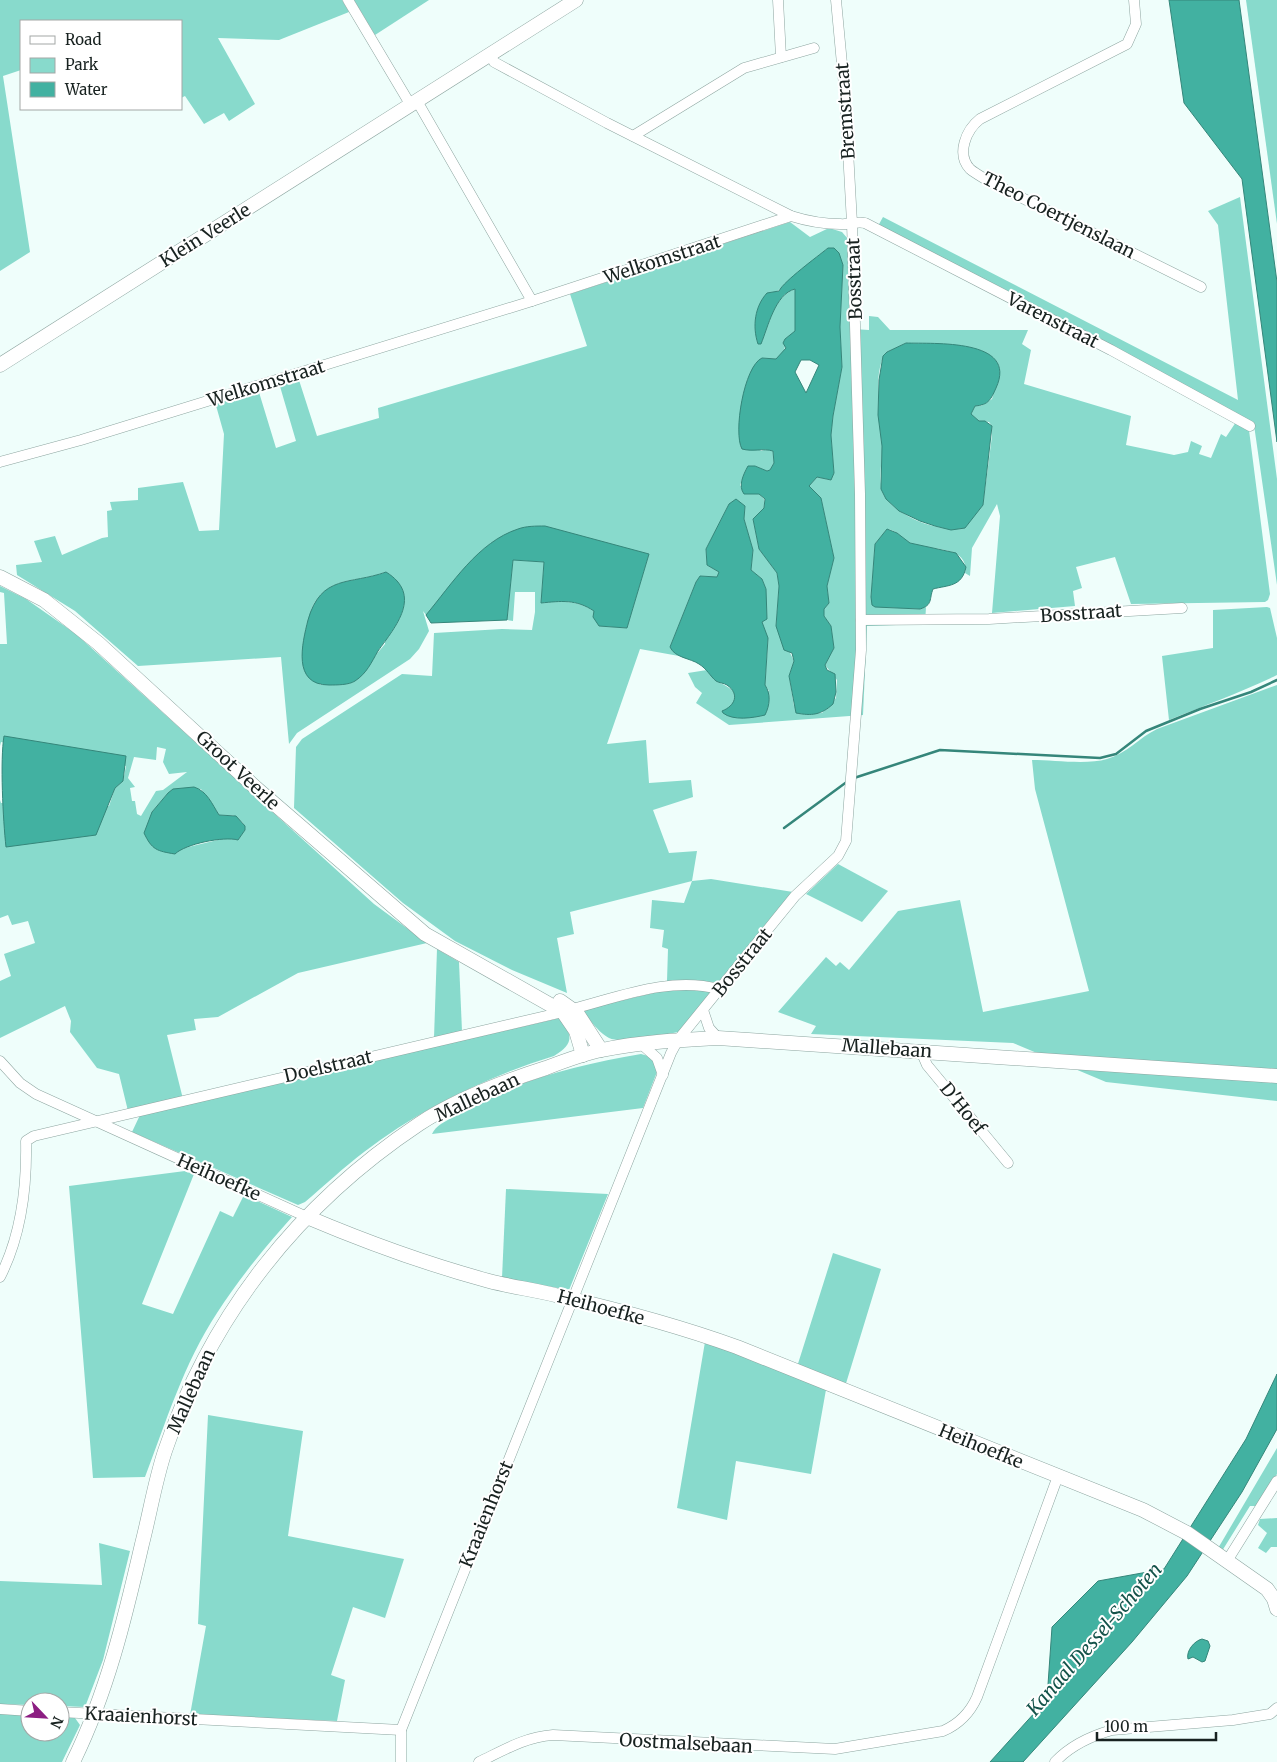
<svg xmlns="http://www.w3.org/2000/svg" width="1277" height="1762" viewBox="0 0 1277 1762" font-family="Merriweather,serif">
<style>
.green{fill:#88dacc;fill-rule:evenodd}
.water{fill:#42b1a1;stroke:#35867a;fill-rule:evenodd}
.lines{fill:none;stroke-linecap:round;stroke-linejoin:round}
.stream{stroke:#35867a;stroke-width:2.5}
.street-casing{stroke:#8da5a0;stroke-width:11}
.secondary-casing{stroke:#8da5a0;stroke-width:15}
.street{stroke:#fff;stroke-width:10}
.secondary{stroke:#fff;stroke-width:14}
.labels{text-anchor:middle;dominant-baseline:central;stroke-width:4;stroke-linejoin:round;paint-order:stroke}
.street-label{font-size:18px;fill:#182220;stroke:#fff}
.water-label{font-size:19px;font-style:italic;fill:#14534a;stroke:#fff}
</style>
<rect width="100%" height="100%" fill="#effefb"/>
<!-- green -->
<g class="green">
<polygon points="0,0 342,0 349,12 279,40 218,38 255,104 229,121 224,113 204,124 185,96 181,98 181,21 21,21 21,70 3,76 30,252 0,271"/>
<polygon points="354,0 429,0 375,35"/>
<polygon points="1246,0 1277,0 1277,224"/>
<polygon points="1240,197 1277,479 1277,585 1254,425 878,226 883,217 1238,400 1218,225 1208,211"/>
<path d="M 790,222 L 810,237 L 829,228 L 842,232 L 848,239 L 853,329 L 869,330 L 869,316 L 878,317 L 890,330 L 1028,330 L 1022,344 L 1031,350 L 1024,384 L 1131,416 L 1126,445 L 1174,455 L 1188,452 L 1191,441 L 1202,446 L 1199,454 L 1211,458 L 1221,434 L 1226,437 L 1236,422 L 1249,430 L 1270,594 L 1268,600 L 1265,602 L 1131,604 L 1115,557 L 1076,567 L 1082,588 L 1073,591 L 1075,606 L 992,613 L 1000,516 L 997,504 L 972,548 L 970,576 L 965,573 C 970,544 926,551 910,543 C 901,538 897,530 887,529 L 875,544 L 871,597 L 883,607 L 920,609 L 926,607 L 925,624 L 867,626 L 863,715 L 729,725 L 696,703 L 702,693 L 695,687 L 688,673 L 707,670 C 710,673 712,677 715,680 C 722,685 740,689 734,702 C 733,707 726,709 723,713 L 769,691 L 765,685 L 768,643 L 762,622 L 766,589 L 762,579 L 751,570 L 753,550 L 744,519 L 745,506 L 729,504 L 706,549 L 707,565 L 719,572 L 717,577 L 700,576 L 696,582 L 670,647 L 679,656 L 640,649 L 607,744 L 646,740 L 649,783 L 691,780 L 693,797 L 653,810 L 669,853 L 697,851 L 692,881 L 711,879 L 793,892 L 721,980 L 715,982 L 667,981 L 668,949 L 662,947 L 664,930 L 650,928 L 652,900 L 684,903 L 692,881 L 570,912 L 574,934 L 557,938 L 567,993 L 512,970 L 455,941 L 403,903 L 294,808 L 296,747 L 302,739 L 402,674 L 432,676 L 434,633 L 502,629 L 532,630 L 535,612 L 535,592 L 515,592 L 513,621 L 507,620 L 513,560 L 544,562 L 541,603 C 562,601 576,600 594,611 L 599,626 L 627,628 L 649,554 L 498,538 L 481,551 L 426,615 L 423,611 L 429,631 L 419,649 L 410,659 L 297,733 L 289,744 L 281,657 L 138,666 L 75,611 L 17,575 L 16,565 L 42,562 L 34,541 L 55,536 L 62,555 L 102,538 L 108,537 L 107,511 L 112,510 L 110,502 L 138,500 L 138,488 L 183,482 L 199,531 L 219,530 L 224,434 L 215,402 L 258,389 L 276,448 L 296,441 L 279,383 L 298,377 L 317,436 L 379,418 L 378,408 L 587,346 L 570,294 ZM 828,248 L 843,265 L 840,327 L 842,367 L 833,416 L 831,435 L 834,473 L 830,480 L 817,477 L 809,486 L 821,498 L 834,558 L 827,586 L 829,603 L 824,609 L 824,616 L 831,626 L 834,648 L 825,665 L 837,680 L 836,698 L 822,713 L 803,714 L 794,706 L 789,676 L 794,661 L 776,624 L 779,586 L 777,573 L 759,549 L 753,519 L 764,508 L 764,499 L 759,494 L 747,494 L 740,485 L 746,470 L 755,466 L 767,471 L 770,470 L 774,463 L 773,451 L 767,449 L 761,451 L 739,427 C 745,402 741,377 762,358 L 776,359 C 784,353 786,349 785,339 L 795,332 L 796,289 C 778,293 769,320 764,335 L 775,293 ZM 906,343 L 952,345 L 994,392 L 992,399 L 981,406 L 975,406 L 971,414 L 979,421 L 989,422 L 992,426 L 992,436 L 983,505 L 964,528 C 939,532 902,519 886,498 C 876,484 883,461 882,445 C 881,423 871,370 887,352 ZM 385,572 L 385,644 L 353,682 L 320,685 C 318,666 309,634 310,616 C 311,601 327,586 340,583 C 355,578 370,578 385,572 Z"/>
<path d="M 0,586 L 26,599 L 76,634 L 374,904 L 427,943 L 298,973 L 218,1017 L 194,1019 L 196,1030 L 167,1035 L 183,1099 L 128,1111 L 119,1074 L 97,1068 L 70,1032 L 71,1021 L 65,1006 L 0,1038 L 0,981 L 11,976 L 4,954 L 35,943 L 28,921 L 12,925 L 8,915 L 0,918 L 0,800 L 1,803 L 109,806 L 115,788 L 123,781 L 126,766 L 1,742 L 0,746 L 0,644 L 7,644 L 4,593 L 0,592 ZM 157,747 L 166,749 L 163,762 L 169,774 L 187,772 L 163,790 L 156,791 L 141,816 L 137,814 L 135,801 L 132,801 L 130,788 L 135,787 L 128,778 L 134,757 L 156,760 ZM 201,789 L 219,815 L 233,815 L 243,823 L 245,830 L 238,840 L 226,838 L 180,849 L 152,812 L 168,793 Z"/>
<path d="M 1267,607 L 1270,608 L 1277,638 L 1277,675 C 1242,692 1205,705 1169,720 L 1162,656 L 1213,648 L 1213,610 Z"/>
<path d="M 1277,685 L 1277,1101 L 1106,1082 L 1013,1043 L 811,1034 L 816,1026 L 778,1012 L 826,957 L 836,966 L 840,962 L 849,970 L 898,911 L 960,900 L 983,1012 L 1089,991 L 1035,789 L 1032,760 C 1054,760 1087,765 1107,759 C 1126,754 1140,737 1157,729 Z"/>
<polygon points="838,864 888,891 862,922 806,894"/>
<polygon points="437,949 459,962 462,1031 434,1038"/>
<path d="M 670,989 L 700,989 L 712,992 L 678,1032 C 663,1035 622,1044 609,1038 C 598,1032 590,1020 582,1010 Z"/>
<path d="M 560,1018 C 573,1035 574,1044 554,1056 C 486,1077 420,1109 364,1152 C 343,1168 325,1185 305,1202 L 298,1205 L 132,1132 L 140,1115 Z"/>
<path d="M 641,1054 L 648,1056 L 657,1065 L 657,1072 L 643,1108 L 432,1134 C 436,1125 445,1122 453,1117 C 509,1082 576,1065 641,1054 Z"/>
<path d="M 185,1171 L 194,1174 L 142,1304 L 173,1314 L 220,1211 L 233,1217 L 244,1195 L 292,1217 C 265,1247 239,1279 217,1313 C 184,1363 166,1422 145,1477 L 93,1478 L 69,1186 Z"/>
<polygon points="506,1189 608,1194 569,1290 502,1278"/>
<polygon points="833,1253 881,1269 844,1390 827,1384 811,1474 736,1461 727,1520 677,1508 706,1336 796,1370"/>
<polygon points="208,1415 303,1431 288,1536 404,1559 385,1618 353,1607 331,1675 345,1680 337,1721 190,1715 206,1626 198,1624"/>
<polygon points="1277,1448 1277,1474 1257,1506 1250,1506 1222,1551 1217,1550"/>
<polygon points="1277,1518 1277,1547 1271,1547 1266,1553 1258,1548 1267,1533 1258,1525 1260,1519"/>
<polygon points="99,1543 130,1551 103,1660 85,1707 60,1706 60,1702 30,1702 30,1705 0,1704 0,1581 102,1585"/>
<polygon points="0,1713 30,1715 30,1732 60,1732 60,1716 75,1718 80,1725 62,1762 0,1762"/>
</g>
<!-- water -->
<g class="water">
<polygon points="1169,0 1239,0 1277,282 1277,442 1242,179 1184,103"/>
<path d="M 828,248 L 834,248 L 839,253 L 843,265 L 840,327 L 842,367 L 833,416 L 831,435 L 834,473 L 831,480 L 817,477 L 809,486 L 821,498 L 834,558 L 827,586 L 829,603 L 824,609 L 824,616 L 831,626 L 834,648 L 825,665 L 827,670 L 835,674 L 836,692 L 833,704 C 821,715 812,716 796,713 L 789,676 L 794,661 L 792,653 L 784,650 L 776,626 L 779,586 L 777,573 L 759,549 L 753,519 L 764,508 L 765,499 L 759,494 L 744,494 C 738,486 743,475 748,466 L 755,466 L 767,471 L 770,470 L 774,463 L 773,451 C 763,448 753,452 742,449 C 733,433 744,366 762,358 L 776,359 L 786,348 L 783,343 L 785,339 L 795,331 L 795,289 C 775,294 768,327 761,344 L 758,344 C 752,326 755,306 767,293 L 779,291 C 784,281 817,257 828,248 ZM 801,360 L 810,360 L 819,365 L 806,393 L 795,372 Z"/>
<path d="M 906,343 C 933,344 1019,338 996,388 C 991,399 989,405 975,406 L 971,414 L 979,421 L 985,421 L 992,426 L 983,505 L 965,528 L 951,530 L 935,526 L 920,521 L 899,511 L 886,499 L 881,489 L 882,446 L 878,415 L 879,380 L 883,356 L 887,352 Z"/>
<path d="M 736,499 L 745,506 L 744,519 L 753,550 L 751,570 L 762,579 L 766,589 L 767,619 L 762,622 L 768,638 L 765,685 C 771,694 770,705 765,715 C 753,718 733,721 723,713 L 722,711 C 735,706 740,694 727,685 C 724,683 719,683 716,681 C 710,676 707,669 699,664 C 690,658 675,658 670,647 L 696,582 L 700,576 L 717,577 L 719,572 L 707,565 L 706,549 L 729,504 Z"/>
<path d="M 545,526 L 649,554 L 627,628 L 599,626 L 593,617 L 594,611 C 576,599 561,601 541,603 L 544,562 L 513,560 L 507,620 L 431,623 L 426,615 C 452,584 478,542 518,529 C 526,526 536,526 545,526 Z"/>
<path d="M 887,529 L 897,533 L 910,543 L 956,553 L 966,567 C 962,587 948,585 933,589 C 929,599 933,605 920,609 L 875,607 L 872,605 L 871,597 L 875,544 Z"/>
<path d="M 386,572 C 423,595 396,626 378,651 C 371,663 367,673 355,681 C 349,685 337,685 329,685 C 292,685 302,644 308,620 C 321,574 350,585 386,572 Z"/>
<path d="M 4,736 L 126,756 L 123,781 L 115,788 L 96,835 L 6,847 C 3,820 0,760 4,736 Z"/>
<path d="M 194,787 C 207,791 212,804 219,815 L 236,816 L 245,826 L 245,830 L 238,840 C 224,836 185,844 175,854 C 157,851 152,850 144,833 L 152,812 L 168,793 L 173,789 Z"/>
<polygon points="1277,1374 1277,1429 1242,1492 1187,1576 1132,1642 1023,1762 990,1762 1047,1699 1052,1627 1098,1581 1164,1569 1246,1439"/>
<path d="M 1202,1639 L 1208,1641 L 1210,1646 L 1205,1661 L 1202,1662 L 1193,1657 L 1188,1659 C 1186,1651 1194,1641 1202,1639 Z"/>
</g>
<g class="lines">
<!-- stream -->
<g class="stream">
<polyline points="854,778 940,750 1100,758 1116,754 1146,731 1200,709 1251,692 1277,680"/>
<polyline points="784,828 848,781"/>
</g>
<!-- street casing -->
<g class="street-casing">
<g id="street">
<polyline points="348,0 410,104"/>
<polyline points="778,0 781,57"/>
<path d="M 1134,0 L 1136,24 L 1127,44 L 980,119 C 966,130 956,154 970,169 C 976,174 984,178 990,182 L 1201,287"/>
<path d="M 491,55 L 494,62 L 607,123 L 791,216 C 807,221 824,224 840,224 C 849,225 856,221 865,223 L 1111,350 L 1250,426"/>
<polyline points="417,101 532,301"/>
<polyline points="633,136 744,68 814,48"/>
<polyline points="0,462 81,440 532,301 791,216"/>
<polyline points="861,620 989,619 1182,608"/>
<path d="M 572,1009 C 619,997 670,976 719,989"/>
<polyline points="703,1010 709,1028 718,1038"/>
<polyline points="640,1043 657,1058 663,1075"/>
<polyline points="921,1051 927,1065 1008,1163"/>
<polyline points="0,1061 20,1083 36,1094 307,1217"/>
<path d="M 0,1277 C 21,1236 27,1187 26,1141 L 34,1136 L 563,1012"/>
<polyline points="1227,1561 1277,1481"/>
<polyline points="0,1709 30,1711"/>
<polyline points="60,1712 401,1730"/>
<polyline points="401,1762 401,1730 671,1053 678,1040 795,896 838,856 846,841 861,650 860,494 852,223 845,96 836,0"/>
<path d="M 479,1762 C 504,1750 525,1737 553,1735 L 835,1749 L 943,1731 C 959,1724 970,1713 977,1697 L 1058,1476"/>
<path d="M 1055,1762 C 1070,1746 1091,1736 1112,1730 L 1233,1720 L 1270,1714 L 1277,1708"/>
</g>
</g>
<!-- secondary casing -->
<g class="secondary-casing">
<g id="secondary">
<polyline points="0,365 576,0"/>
<polyline points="0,577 44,600 98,643 256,788 425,934 563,1012 576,1031 583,1055"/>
<polyline points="560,1001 577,1013 601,1050"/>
<path d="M 307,1217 C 366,1242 426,1264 489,1281 C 512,1287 536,1290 559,1296 C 619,1310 679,1326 737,1347 L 1143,1510 L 1187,1533 L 1267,1589 L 1274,1599 L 1277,1609"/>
<path d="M 73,1762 C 107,1693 125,1618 142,1544 C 150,1513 155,1481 165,1451 C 211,1314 299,1204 419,1124 C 457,1099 502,1082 546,1068 C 564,1061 582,1054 602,1050 C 640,1042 679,1040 718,1038 L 1277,1076"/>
</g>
</g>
<!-- street -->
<use href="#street" class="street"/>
<!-- secondary -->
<use href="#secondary" class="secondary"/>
</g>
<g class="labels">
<!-- street labels -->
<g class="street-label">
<text transform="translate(845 111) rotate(-94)">Bremstraat</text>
<text transform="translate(1059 215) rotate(27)">Theo Coertjenslaan</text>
<text transform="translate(205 235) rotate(-32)">Klein Veerle</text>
<text transform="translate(662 259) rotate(-18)">Welkomstraat</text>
<text transform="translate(854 279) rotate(-92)">Bosstraat</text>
<text transform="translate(1053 320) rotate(27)">Varenstraat</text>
<text transform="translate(266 383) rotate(-17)">Welkomstraat</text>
<text transform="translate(1081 613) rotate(-4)">Bosstraat</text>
<text transform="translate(238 770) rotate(43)">Groot Veerle</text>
<text transform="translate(742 962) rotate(-51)">Bosstraat</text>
<text transform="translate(887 1048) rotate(4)">Mallebaan</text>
<text transform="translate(328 1066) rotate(-13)">Doelstraat</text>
<text transform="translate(477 1097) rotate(-25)">Mallebaan</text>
<text transform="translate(963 1108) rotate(51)">D'Hoef</text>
<text transform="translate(219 1177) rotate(24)">Heihoefke</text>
<text transform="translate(601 1307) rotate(15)">Heihoefke</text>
<text transform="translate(191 1391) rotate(-66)">Mallebaan</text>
<text transform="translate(981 1446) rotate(22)">Heihoefke</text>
<text transform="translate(486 1514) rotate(-68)">Kraaienhorst</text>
<text transform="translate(141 1716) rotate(3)">Kraaienhorst</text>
<text transform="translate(686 1743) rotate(3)">Oostmalsebaan</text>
</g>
<!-- water labels -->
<g class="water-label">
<text transform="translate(1094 1639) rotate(-49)">Kanaal Dessel-Schoten</text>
</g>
</g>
<!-- legend -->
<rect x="20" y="20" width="162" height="90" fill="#ffffff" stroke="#a3a7a6"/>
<rect x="30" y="36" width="25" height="8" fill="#ffffff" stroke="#a3a7a6"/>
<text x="65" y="45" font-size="15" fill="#182220">Road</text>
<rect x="30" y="58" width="25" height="15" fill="#88dacc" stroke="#a3a7a6"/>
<text x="65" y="70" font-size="15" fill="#182220">Park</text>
<rect x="30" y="82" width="25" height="15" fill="#42b1a1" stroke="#a3a7a6"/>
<text x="65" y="95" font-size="15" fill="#182220">Water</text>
<!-- north arrow -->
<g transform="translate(45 1717) rotate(115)"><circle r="24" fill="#ffffff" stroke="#a3a7a6"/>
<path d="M0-4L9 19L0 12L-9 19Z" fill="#8c1e82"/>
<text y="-8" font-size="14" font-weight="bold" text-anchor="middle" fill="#182220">N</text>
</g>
<!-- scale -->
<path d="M1097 1732v8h119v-8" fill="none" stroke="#182220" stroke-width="2.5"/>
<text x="1104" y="1732" font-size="15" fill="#182220" stroke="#ffffff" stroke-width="4" paint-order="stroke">100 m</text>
</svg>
